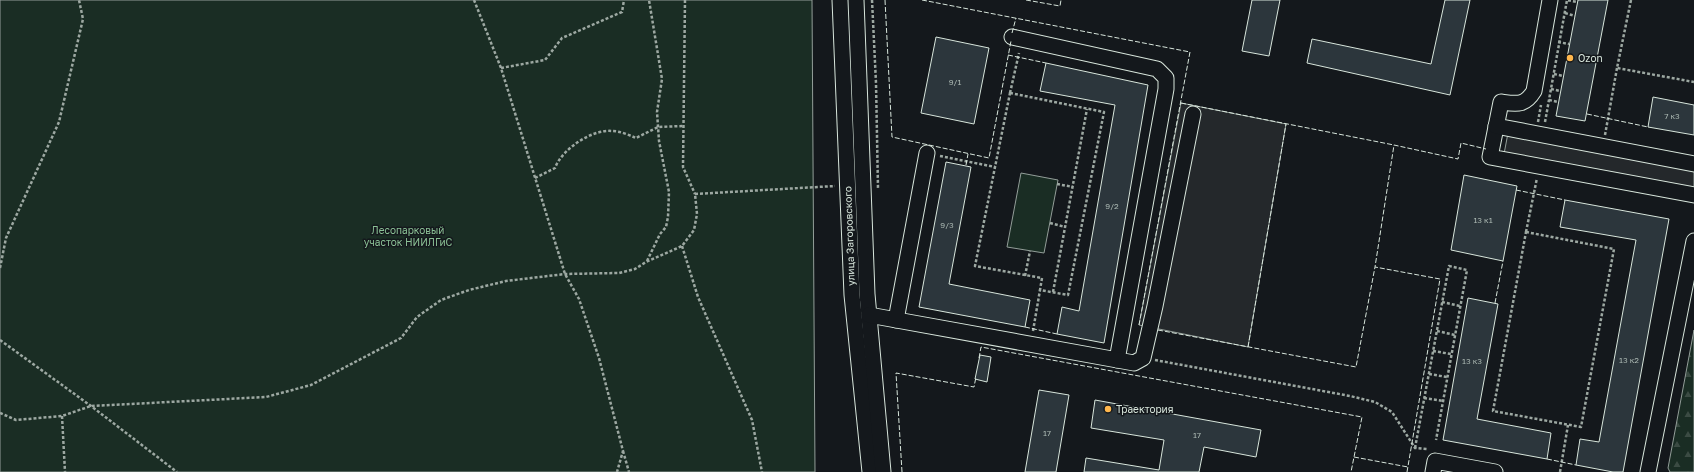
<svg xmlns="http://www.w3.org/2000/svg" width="1694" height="472" viewBox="0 0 1694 472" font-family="'Golos Text',sans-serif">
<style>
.forest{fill:url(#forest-firs);stroke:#939e99}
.park{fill:#1a2d24;stroke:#939e99}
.parking{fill:#24282b;stroke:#939e99}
.building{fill:#2c363c;stroke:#d8e6dc}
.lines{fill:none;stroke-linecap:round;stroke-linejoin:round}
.minor-casing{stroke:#d8e6dc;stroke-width:17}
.path{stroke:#9da8a2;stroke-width:2.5;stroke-dasharray:3 2;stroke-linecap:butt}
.minor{stroke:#14181c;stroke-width:15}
.fence{stroke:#d8e6dc;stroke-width:1;stroke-dasharray:5 2;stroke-linecap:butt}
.poi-dot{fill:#ffb74d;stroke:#14181c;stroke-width:1.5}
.labels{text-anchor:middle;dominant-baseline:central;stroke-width:3;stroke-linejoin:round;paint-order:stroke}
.number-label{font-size:8px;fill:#adbab4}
.poi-label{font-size:10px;fill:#d8e6dc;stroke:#14181c;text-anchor:start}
.park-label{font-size:10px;fill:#8ac095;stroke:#14181c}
.street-label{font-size:10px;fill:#d8e6dc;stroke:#14181c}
</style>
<defs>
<pattern id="forest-firs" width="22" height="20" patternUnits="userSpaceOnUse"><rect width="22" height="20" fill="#1a2d24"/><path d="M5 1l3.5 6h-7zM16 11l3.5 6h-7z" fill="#3b4b43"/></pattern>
</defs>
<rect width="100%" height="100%" fill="#14181c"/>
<!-- forest -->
<polygon class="forest" points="1694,330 1694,472 1670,472 1668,468"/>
<!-- park -->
<g class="park">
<polygon points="0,0 812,0 815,472 0,472"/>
<polygon points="1021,173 1058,180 1044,253 1007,247"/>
</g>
<!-- parking -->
<g class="parking">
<polygon points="1181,103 1286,124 1248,347 1139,325"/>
<polygon points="1508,133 1694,167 1694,190 1504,154"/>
</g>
<!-- building -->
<g class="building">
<polygon points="1252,0 1280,0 1269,56 1242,51"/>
<polygon points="1445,0 1470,0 1450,95 1307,63 1312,39 1431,64"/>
<polygon points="1578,0 1608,0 1585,121 1556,116"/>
<polygon points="936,37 989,48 974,124 921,113"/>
<polygon points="1046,63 1148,85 1104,343 1057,334 1062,307 1079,311 1115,105 1040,91"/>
<polygon points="1653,97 1694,105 1694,135 1648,127"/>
<polygon points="946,162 971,167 949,284 1030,300 1025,327 919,307"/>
<polygon points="1464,175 1517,186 1503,261 1451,250"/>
<polygon points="1565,200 1669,219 1623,472 1613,472 1576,465 1580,439 1599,442 1636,240 1560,227"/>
<polygon points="1468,298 1498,304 1477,419 1551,433 1547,459 1443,440"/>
<polygon points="980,355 991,357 987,382 975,379"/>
<polygon points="1039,390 1069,395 1056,472 1025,472"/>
<polygon points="1095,400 1261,430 1256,457 1204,447 1199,472 1084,472 1086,458 1159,470 1164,440 1091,428"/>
</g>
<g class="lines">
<!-- minor casing -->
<g class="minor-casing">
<g id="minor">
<polyline points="840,0 852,295 870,472"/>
<polyline points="856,0 867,294 883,472"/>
<path d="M 1550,0 L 1534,91 C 1525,106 1517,104 1501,102 L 1490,157 L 1694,195"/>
<polyline points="1012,37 1157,69 1166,78 1166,89 1117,360"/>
<polyline points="1496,126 1694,164"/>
<polyline points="869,315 1134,363 1143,358 1155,306 1193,114"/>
<polyline points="896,320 927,153"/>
<polyline points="1433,472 1435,461 1495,472"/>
<polyline points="1648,472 1694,241"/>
</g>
</g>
<!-- path -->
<g class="path">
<polyline points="474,0 501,68 565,274 579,299 599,358 623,451 617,472"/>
<polyline points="685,0 683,167 695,194"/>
<polyline points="872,0 876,83 878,188"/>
<polyline points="1631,0 1617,68 1694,82"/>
<polyline points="1565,13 1575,16"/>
<polyline points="1558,42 1569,44"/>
<polyline points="501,68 545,60 562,38 622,12 624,0"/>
<polyline points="1554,74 1563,76"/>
<polyline points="1551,89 1560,91"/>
<polygon points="1010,93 1104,112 1068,295 1040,290 1042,278 975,266"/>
<polyline points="1010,93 1019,53"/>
<polyline points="1549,100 1558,102"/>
<polyline points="1538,122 1541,105"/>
<polyline points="1545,122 1567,0 1577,2"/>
<polyline points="1605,135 1617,68"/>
<polyline points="940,156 995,167"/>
<path d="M 535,178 L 555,168 C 562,149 592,129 612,131 C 620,131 629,135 636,138 L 658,127 L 683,126"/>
<polyline points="1057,184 1073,187"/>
<polyline points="1050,223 1065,227"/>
<polygon points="1526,232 1614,249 1581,427 1493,411"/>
<polyline points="1526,232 1537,178"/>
<polyline points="682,246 698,297 752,420 762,472"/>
<polyline points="647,261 660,234 666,227 668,217 669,192 659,141 657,112 662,79 649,0"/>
<polyline points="0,268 6,238 59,122 83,19 79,0"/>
<polyline points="1025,276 1030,251"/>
<polyline points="1053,292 1087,109"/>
<polyline points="1442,302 1460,306"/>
<polyline points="1033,331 1040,290"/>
<polyline points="1437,331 1455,335"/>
<polyline points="0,340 91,406 177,472"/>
<polyline points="1433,351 1451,354"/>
<polyline points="1155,360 1350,396 1375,402 1392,412 1415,448 1428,449"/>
<polyline points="1429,374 1447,377"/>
<polyline points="1424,398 1443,401"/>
<polyline points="0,413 16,420 62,416 91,406 266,397 311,385 401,338 417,317 441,300 469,290 506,281 565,274 619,273 635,269 646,262 682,246 694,230 697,214 695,194 835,186"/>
<polyline points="62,416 65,472"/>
<polyline points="1415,448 1449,266 1467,270 1436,440"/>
<polyline points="623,451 629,472"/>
<polyline points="1560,472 1568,425"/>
</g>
<!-- minor -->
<use href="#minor" class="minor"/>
<!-- fence -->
<g class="fence">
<polyline points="885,0 892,137 989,158 1011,41"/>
<polyline points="922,0 1190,52 1139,325"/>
<polyline points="1026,0 1060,6 1061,0"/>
<polyline points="1012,33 1016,18"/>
<polyline points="1008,55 1046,63"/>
<polyline points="1181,103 1394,145"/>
<polyline points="1587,114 1648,127"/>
<polyline points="966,165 968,154"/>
<polyline points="1516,190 1565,200"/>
<polyline points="1495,303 1503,261"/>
<polyline points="1025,327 1057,334"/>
<polyline points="1158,330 1356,367 1375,267"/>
<polyline points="1248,347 1286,124"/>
<polyline points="979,358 981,347 1362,417 1351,472"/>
<polyline points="1354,457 1408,467"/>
<polyline points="1547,459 1576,465"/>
<polyline points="902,472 896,373 974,387 976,377"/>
<polyline points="1407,472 1440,279 1375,267 1394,145 1458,159 1461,143 1486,149"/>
</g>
</g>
<!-- markers -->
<g class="poi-dot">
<circle cx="1570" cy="58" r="4"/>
<circle cx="1108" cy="409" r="4"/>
</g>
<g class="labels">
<!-- number labels -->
<g class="number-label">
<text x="955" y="82">9/1</text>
<text x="1672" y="116">7 к3</text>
<text x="1112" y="206">9/2</text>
<text x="1483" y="220">13 к1</text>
<text x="947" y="225">9/3</text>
<text x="1629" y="360">13 к2</text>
<text x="1472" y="361">13 к3</text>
<text x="1047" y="433">17</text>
<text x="1197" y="435">17</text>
</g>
<!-- poi labels -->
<g class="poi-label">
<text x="1578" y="58">Ozon</text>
<text x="1116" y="409">Траектория</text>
</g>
<!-- park labels -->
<g class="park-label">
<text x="408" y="230">Лесопарковый<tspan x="408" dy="12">участок НИИЛГиС</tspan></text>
</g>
<!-- street labels -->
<g class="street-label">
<text transform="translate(849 236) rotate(-92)">улица Загоровского</text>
</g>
</g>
</svg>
